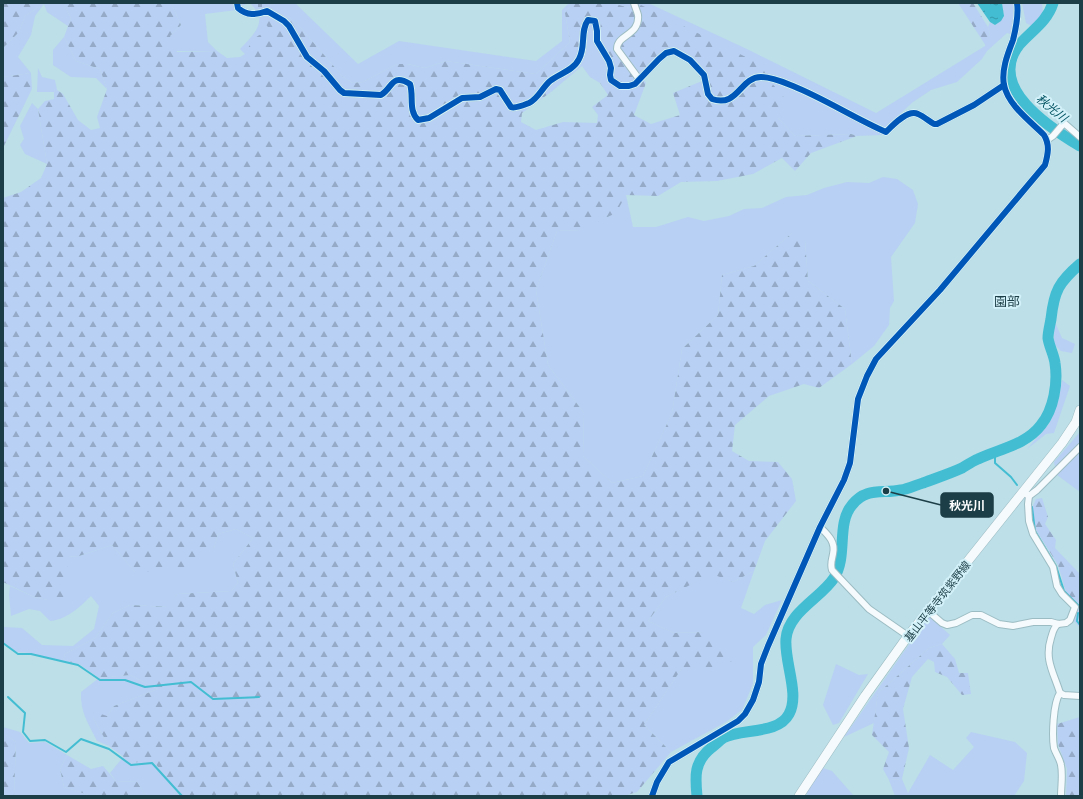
<svg xmlns="http://www.w3.org/2000/svg" width="1083" height="799" viewBox="0 0 1083 799" font-family="'Golos Text','Noto Sans JP',sans-serif">
<style>
.green{fill:#b8d0f3}
.forest{fill:url(#forest-firs);fill-rule:evenodd}
.cemetery{fill:url(#cemetery-stones)}
.water{fill:url(#water-ripples)}
.lines{fill:none;stroke-linecap:round;stroke-linejoin:round}
.stream{stroke:#42bdd2;stroke-width:2}
.river{stroke:#42bdd2;stroke-width:11}
.minor-casing{stroke:#9cbcc3;stroke-width:8}
.secondary-casing{stroke:#9cbcc3;stroke-width:10}
.minor{stroke:#f5fafc;stroke-width:6}
.secondary{stroke:#f5fafc;stroke-width:9}
.cycleway-casing{stroke:#d3f1f9;stroke-width:8}
.cycleway{stroke:#0057b8;stroke-width:6}
.labels{text-anchor:middle;dominant-baseline:central;stroke-width:4;stroke-linejoin:round;paint-order:stroke}
.street-label{font-size:11px;fill:#1c3e46;stroke:#d3f1f9}
.water-label{font-size:12px;font-style:italic;fill:#005261;stroke:#d3f1f9}
.quarter-label{font-size:13px;fill:#1c3e46;stroke:#d3f1f9}
.leader{fill:none;stroke:#1c3e46;stroke-width:1.5}
.callout-dot{fill:#1c3e46;stroke:#d3f1f9;stroke-width:1.5}
.callout{fill:#1c3e46;stroke:#1c3e46;stroke-width:1.5}
.callout-label{font-size:12px;text-anchor:middle;font-weight:bold;fill:#fff}
</style>
<defs>
<pattern id="forest-firs" width="22" height="20" patternUnits="userSpaceOnUse"><rect width="22" height="20" fill="#b8d0f3"/><path d="M5 1l3.5 6h-7zM16 11l3.5 6h-7z" fill="#95aac7"/></pattern>
<pattern id="cemetery-stones" width="16" height="16" patternUnits="userSpaceOnUse"><rect width="16" height="16" fill="#b8d0f3"/><path d="M2 7V4a2 2 0 0 1 4 0v3zM10 15v-3a2 2 0 0 1 4 0v3z" fill="#95aac7"/></pattern>
<pattern id="water-ripples" width="26" height="14" patternUnits="userSpaceOnUse"><rect width="26" height="14" fill="#42bdd2"/><path d="M2 4q2-2 4 0t4 0M15 11q2-2 4 0t4 0" fill="none" stroke="#369bac"/></pattern>
</defs>
<rect width="100%" height="100%" fill="#bcdfe8"/>
<!-- green -->
<g class="green">
<polygon points="45,3 63,3 71,18 68,26 47,12 44,4 35,16 31,35 18,57 31,73 3,77 3,48 19,32 25,16"/>
<polygon points="173,3 250,3 241,6 237,10 205,14 208,42 217,51 143,51 170,36 181,25 172,5"/>
<path d="M 275,3 L 295,3 L 358,64 L 399,41 L 536,61 L 562,41 L 562,10 L 569,3 L 573,3 L 565,13 L 570,42 L 536,74 L 446,61 L 425,68 L 408,64 L 397,64 L 363,82 L 353,83 L 343,77 L 300,27 L 288,16 L 272,32 L 252,60 L 240,57 L 245,54 L 240,49 C 249,39 264,27 258,12 Z"/>
<polygon points="612,3 648,3 749,50 876,113 985,46 990,34 988,27 990,22 995,25 1004,17 1002,3 1013,3 1014,17 1010,34 1007,33 987,51 982,59 957,82 931,90 913,102 889,124 882,135 857,136 851,134 795,136 778,118 633,9"/>
<polygon points="1022,3 1042,3 1043,14 1032,26 1026,23"/>
<polygon points="596,17 601,23 599,38 609,58 600,83 590,77 582,66 551,92 548,82 580,49 581,25 584,18"/>
<polygon points="64,37 76,61 100,69 107,89 96,78 71,77 53,65 53,50"/>
<polygon points="38,68 42,77 55,80 57,90 54,92 37,92"/>
<polygon points="32,103 38,109 47,164 25,154 20,145 24,139 20,126"/>
<polygon points="883,177 897,179 913,190 918,204 915,223 891,257 894,301 890,308 889,325 874,346 852,364 845,309 808,281 805,240 792,233 754,266 722,275 718,315 682,349 672,413 643,476 612,483 583,456 584,413 548,365 536,290 557,231 580,230 626,195 633,227 656,227 688,217 704,221 729,216 744,209 762,208 786,197 807,195 824,188 847,182 869,183"/>
<polygon points="1054,320 1062,338 1075,344 1072,353 1061,351 1054,344"/>
<polygon points="1062,380 1070,386 1054,433 1046,434 1027,449 1049,424 1059,399"/>
<polygon points="1080,432 1080,492 1057,475 1054,462"/>
<path d="M 236,529 L 253,538 L 233,564 L 238,583 L 231,591 L 177,594 L 169,607 L 130,605 L 113,613 L 95,638 L 65,654 L 63,661 L 30,653 L 17,652 L 3,642 L 3,630 L 4,627 L 22,628 L 42,645 L 73,646 L 94,629 L 99,606 L 91,596 C 80,607 66,620 50,621 L 40,611 L 29,609 L 11,616 L 9,595 L 10,586 L 34,597 L 48,600 L 68,557 L 79,556 L 112,545 L 135,572 L 214,548 L 218,534 Z"/>
<polygon points="754,571 741,608 754,614 765,605 782,600 766,635 753,647 753,684 742,710 726,722 671,752 644,725 682,668 713,668 705,632 674,633 648,621 666,597 712,573 733,582"/>
<polygon points="929,616 950,635 942,644 929,648 878,693 874,723 844,737"/>
<polygon points="836,664 859,675 868,674 839,723 833,725 823,705"/>
<path d="M 130,675 L 158,689 L 114,706 L 107,716 L 93,718 L 109,746 L 97,741 C 88,723 80,712 81,692 L 99,678 Z"/>
<polygon points="3,727 20,732 29,743 45,742 67,755 60,769 64,787 92,796 14,796 16,742 3,733"/>
<polygon points="971,732 1015,742 1027,753 1024,781 1014,796 895,796 889,780 902,779 908,793 930,755 953,770 974,747 966,738"/>
<polygon points="124,756 132,763 151,759 165,775 176,796 146,796 137,782 116,781 110,773"/>
<polygon points="823,768 832,771 854,796 809,796 806,793"/>
</g>
<!-- forest -->
<g class="forest">
<polygon points="3,3 45,3 25,16 19,32 3,48"/>
<path d="M 63,3 L 173,3 L 172,5 L 181,25 L 170,36 L 177,52 L 217,51 L 227,58 L 240,57 L 252,59 L 247,50 C 254,37 257,34 272,32 L 259,16 L 269,13 L 288,16 L 300,27 L 343,77 L 353,83 L 363,82 L 397,64 L 407,64 L 425,68 L 446,61 L 536,74 L 570,42 L 565,13 L 573,3 L 612,3 L 633,9 L 641,5 L 772,70 L 770,81 L 787,101 L 778,118 L 795,136 L 851,134 L 857,136 L 811,153 L 795,171 L 782,158 L 753,174 L 717,181 L 681,182 L 658,196 L 626,195 L 616,213 L 580,230 L 557,231 L 536,290 L 548,365 L 584,413 L 583,456 L 612,483 L 643,476 L 672,413 L 682,349 L 718,315 L 722,275 L 754,266 L 792,233 L 799,232 L 805,240 L 808,281 L 845,309 L 852,364 L 819,388 L 804,384 L 769,396 L 735,425 L 732,451 L 749,461 L 778,462 L 792,479 L 796,501 L 765,541 L 754,571 L 733,582 L 712,574 L 666,597 L 648,621 L 674,633 L 705,632 L 736,660 L 713,668 L 682,668 L 644,725 L 671,752 L 637,792 L 624,796 L 176,796 L 165,775 L 152,760 L 132,763 L 109,746 L 93,718 L 95,712 L 107,716 L 114,706 L 158,689 L 130,675 L 99,678 L 79,664 L 63,661 L 65,654 L 95,638 L 113,613 L 130,605 L 168,607 L 177,594 L 231,591 L 238,583 L 233,564 L 253,538 L 236,529 L 218,534 C 216,539 216,545 213,549 C 195,573 162,571 135,572 L 112,545 L 79,556 L 68,557 L 66,597 L 48,600 L 34,597 L 3,582 L 3,198 L 21,192 L 41,178 L 47,164 L 38,109 L 45,101 L 54,99 L 54,92 L 57,90 L 63,94 L 78,120 L 91,130 L 100,128 L 97,117 L 107,89 L 100,69 L 76,61 L 64,37 L 71,18 ZM 596,17 L 601,23 L 599,38 L 609,58 L 600,83 L 608,95 L 592,107 L 598,115 L 597,123 L 563,122 L 536,130 L 521,122 L 522,113 L 551,92 L 548,82 C 559,74 577,63 580,49 C 583,38 578,29 584,18 ZM 674,49 L 690,58 L 702,81 L 673,93 L 680,115 L 651,124 L 634,115 L 646,83 L 640,75 L 664,50 Z"/>
<polygon points="958,3 973,3 988,27 990,34 986,46"/>
<polygon points="31,73 32,89 3,148 3,77"/>
<polygon points="1042,498 1048,517 1045,524 1056,540 1055,548 1080,574 1080,628 1074,621 1079,604 1066,592 1058,565 1036,530 1032,508 1036,499"/>
<polygon points="942,644 955,659 959,673 968,673 971,694 962,695 947,677 935,672 934,662 928,659 912,677 903,709 909,748 902,779 889,780 883,769 889,752 872,735 878,693 929,648"/>
<polygon points="1080,717 1080,796 1066,796 1067,769 1058,744 1057,724"/>
<polygon points="3,733 16,742 14,796 3,796"/>
<polygon points="67,755 91,769 103,766 116,781 137,782 146,796 92,796 64,787 60,769"/>
</g>
<!-- cemetery -->
<polygon class="cemetery" points="250,3 275,3 258,12"/>
<!-- water -->
<polygon class="water" points="977,3 1002,3 1004,16 1001,21 995,25 990,22"/>
<g class="lines">
<!-- stream -->
<g class="stream">
<polyline points="995,452 995,463 1011,477 1017,485"/>
<polyline points="1032,507 1035,531 1056,566 1064,591 1079,606"/>
<polyline points="1078,613 1077,621 1080,625"/>
<polyline points="3,643 18,654 31,654 78,665 100,680 125,680 145,687 191,682 213,699 259,697"/>
<polyline points="8,697 25,713 23,732 30,741 45,740 66,752 81,739 109,749 131,765 152,763 182,796"/>
</g>
<!-- river -->
<g class="river">
<path d="M 1053,3 C 1047,22 1031,31 1019,45 C 986,87 1050,128 1080,146"/>
<path d="M 697,796 C 695,776 694,762 711,748 C 715,745 719,741 723,738 C 741,728 778,735 789,714 C 800,694 784,662 786,639 C 788,612 821,598 834,578 C 848,556 836,524 852,505 C 866,487 882,494 901,490 C 908,489 916,485 923,483 C 936,478 949,474 962,468 C 967,465 973,461 978,459 C 999,449 1026,445 1041,425 C 1054,409 1058,383 1055,363 C 1054,355 1049,346 1048,338 C 1048,332 1050,325 1051,319 C 1054,291 1059,282 1080,264"/>
</g>
<!-- minor casing -->
<g class="minor-casing">
<g id="minor">
<path d="M 237,3 L 238,8 C 247,16 256,15 267,11 L 284,21 L 289,26 L 307,57 L 324,71 L 340,90 L 344,93 L 381,95 C 393,88 391,73 410,84 C 414,96 408,110 418,120 L 429,118 L 462,98 L 480,97 L 496,89 L 500,90 L 511,107 C 515,109 524,105 529,103 C 538,99 542,88 550,81 C 559,74 574,70 579,59 C 586,47 580,31 588,20 L 595,21 L 597,31 L 597,41 L 609,61 L 611,68 L 610,75 L 611,80 L 620,86 L 629,86 L 635,84 L 659,59 L 666,53 L 674,51 L 690,60 L 704,75 L 708,94 L 712,99 C 738,108 740,77 761,77 C 772,77 783,82 793,86 C 825,99 854,118 886,132 C 893,125 908,109 918,114 C 923,116 929,121 934,124 L 937,124 L 974,105 L 1004,85"/>
<path d="M 634,3 C 635,7 637,11 638,15 C 640,36 617,34 617,49 L 639,79"/>
<polyline points="1047,140 1053,136 1064,123 1080,137"/>
<polyline points="1026,494 1029,496 1037,490 1080,447"/>
<path d="M 820,527 C 828,535 836,542 833,554 C 832,560 830,564 832,570 L 869,609 L 908,636"/>
<polyline points="928,611 942,623 947,625 956,623 972,615 981,615 999,624 1013,626 1033,622 1051,622 1058,624 1066,623 1070,620 1075,607 1062,594 1057,586 1053,567 1033,534 1029,521 1028,504 1029,496"/>
<path d="M 1058,624 C 1053,628 1053,632 1051,638 C 1044,660 1054,673 1060,693 C 1053,703 1052,736 1054,748 C 1056,754 1060,759 1061,765 C 1063,775 1061,786 1061,796"/>
<polyline points="1060,693 1064,695 1080,696"/>
<path d="M 652,796 L 657,782 L 669,762 L 738,721 L 745,714 L 753,700 L 759,682 L 761,664 L 768,646 L 820,527 L 844,480 L 850,463 L 858,399 L 867,376 L 876,359 L 940,290 L 1045,165 C 1048,154 1050,145 1044,135 C 1030,121 1008,105 1004,85 C 1001,70 1008,53 1013,40 C 1016,28 1019,15 1017,3"/>
</g>
</g>
<!-- secondary casing -->
<g class="secondary-casing">
<polyline id="secondary" points="799,796 865,696 908,636 1062,443 1076,422 1080,410"/>
</g>
<!-- minor -->
<use href="#minor" class="minor"/>
<!-- secondary -->
<use href="#secondary" class="secondary"/>
<!-- cycleway casing -->
<g class="cycleway-casing">
<g id="cycleway">
<path d="M 237,3 L 238,8 C 247,16 256,15 267,11 L 284,21 L 289,26 L 307,57 L 324,71 L 340,90 L 344,93 L 381,95 C 393,88 391,73 410,84 C 414,96 408,110 418,120 L 429,118 L 462,98 L 480,97 L 496,89 L 500,90 L 511,107 C 515,109 524,105 529,103 C 538,99 542,88 550,81 C 559,74 574,70 579,59 C 586,47 580,31 588,20 L 595,21 L 597,31 L 597,41 L 609,61 L 611,68 L 610,75 L 611,80 L 620,86 L 629,86 L 635,84 L 659,59 L 666,53 L 674,51 L 690,60 L 704,75 L 708,94 L 712,99 C 738,108 740,77 761,77 C 772,77 783,82 793,86 C 825,99 854,118 886,132 C 893,125 908,109 918,114 C 923,116 929,121 934,124 L 937,124 L 974,105 L 1004,85"/>
<path d="M 652,796 L 657,782 L 669,762 L 738,721 L 745,714 L 753,700 L 759,682 L 761,664 L 768,646 L 820,527 L 844,480 L 850,463 L 858,399 L 867,376 L 876,359 L 940,290 L 1045,165 C 1048,154 1050,145 1044,135 C 1030,121 1008,105 1004,85 C 1001,70 1008,53 1013,40 C 1016,28 1019,15 1017,3"/>
</g>
</g>
<!-- cycleway -->
<use href="#cycleway" class="cycleway"/>
</g>
<g class="labels">
<!-- street labels -->
<g class="street-label">
<text transform="translate(937 601) rotate(-52)">基山平等寺筑紫野線</text>
</g>
<!-- water labels -->
<g class="water-label">
<text transform="translate(1052 108) rotate(39)">秋光川</text>
</g>
<!-- quarter labels -->
<g class="quarter-label">
<text x="1007" y="301">園部</text>
</g>
</g>
<!-- callouts -->
<path class="leader" d="M886 491L941 505"/>
<circle class="callout-dot" cx="886" cy="491" r="4"/>
<rect class="callout" x="941" y="493" width="52" height="24" rx="4"/>
<g class="callout-label">
<text x="967" y="510">秋光川</text>
</g>
<!-- border -->
<rect width="1083" height="799" fill="none" stroke="#1c3e46" stroke-width="8"/>
</svg>
